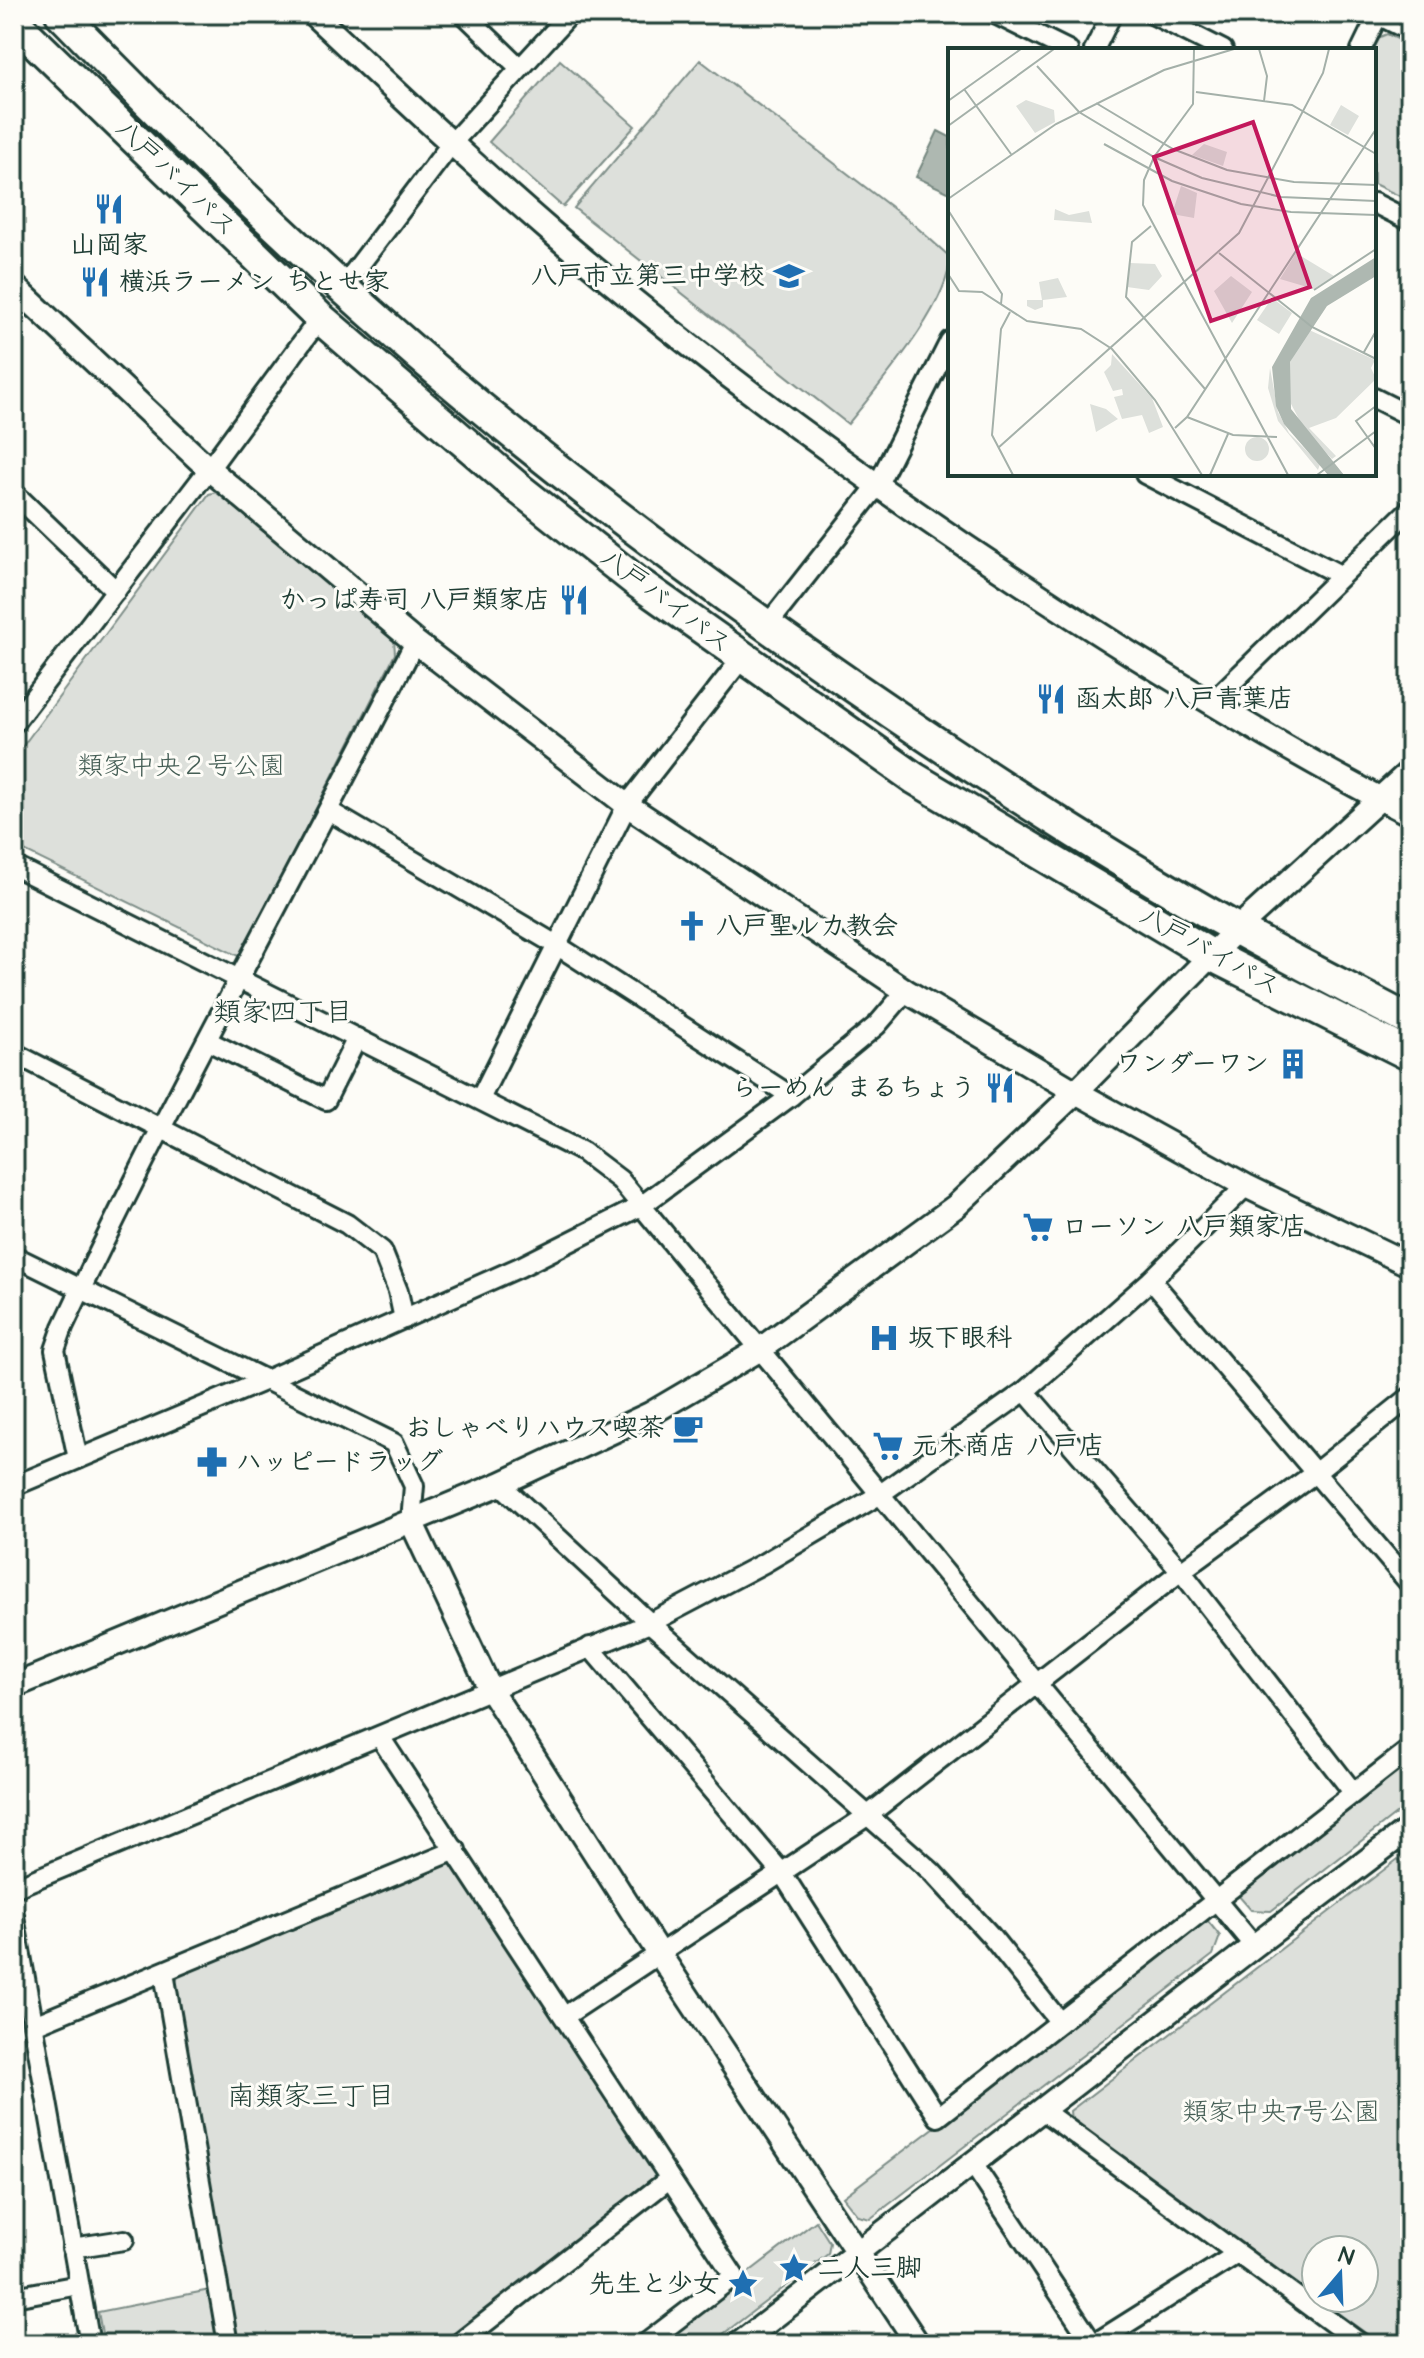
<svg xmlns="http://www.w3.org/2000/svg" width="1424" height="2358" viewBox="0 0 1424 2358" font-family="'Architects Daughter','Klee One',sans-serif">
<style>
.green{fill:#dde0db;stroke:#7e8e88;stroke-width:2}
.water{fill:#aeb8b1;stroke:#75877f;stroke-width:2}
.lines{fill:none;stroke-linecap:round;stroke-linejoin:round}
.minor-casing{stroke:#1f3d34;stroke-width:24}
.tertiary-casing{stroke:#1f3d34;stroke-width:28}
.trunk-casing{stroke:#1f3d34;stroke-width:36}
.minor{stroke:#fdfcf7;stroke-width:18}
.tertiary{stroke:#fdfcf7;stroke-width:22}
.trunk{stroke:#fdfcf7;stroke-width:30}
.labels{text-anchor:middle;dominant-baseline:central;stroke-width:6;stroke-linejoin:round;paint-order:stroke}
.street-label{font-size:26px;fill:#1f3d34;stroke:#fdfcf7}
.poi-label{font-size:26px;font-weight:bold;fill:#1f3d34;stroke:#fdfcf7;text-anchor:start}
.park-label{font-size:26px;fill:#455e55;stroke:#fdfcf7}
.neighbourhood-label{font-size:28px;fill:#1f3d34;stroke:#fdfcf7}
.inset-road{fill:none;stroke:#a4b0a9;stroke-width:2}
.view{fill:#c2185b;fill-opacity:0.15;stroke:#c2185b;stroke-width:4}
.inset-edge{fill:none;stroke:#1f3d34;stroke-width:4}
</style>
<rect width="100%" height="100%" fill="#fdfcf7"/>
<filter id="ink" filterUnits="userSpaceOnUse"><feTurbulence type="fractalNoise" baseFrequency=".0125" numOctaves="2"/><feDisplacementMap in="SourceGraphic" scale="16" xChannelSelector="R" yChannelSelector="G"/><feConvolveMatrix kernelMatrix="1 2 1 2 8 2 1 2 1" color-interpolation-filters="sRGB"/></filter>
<g filter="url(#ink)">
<!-- green -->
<g class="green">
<polygon points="1387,34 1410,45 1410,201 1374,184 1373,50 1380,37"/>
<polygon points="560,60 635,126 563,207 489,142"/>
<path d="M 700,60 L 912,223 L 950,257 C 950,305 878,386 848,424 L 574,208 Z"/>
<polygon points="222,491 394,638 395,654 240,957 14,846 14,758 209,494"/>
<polygon points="1410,1761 1410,1803 1271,1911 1251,1910 1237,1894"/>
<polygon points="1398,1859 1410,1873 1410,2344 1381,2344 1317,2298 1364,2298 1364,2250 1316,2250 1316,2297 1071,2121 1070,2111"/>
<polygon points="449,1861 456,1864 657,2173 653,2180 442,2344 238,2344 175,1984 179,1974"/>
<polygon points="1207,1920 1220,1936 1213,1955 870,2219 858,2216 843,2197"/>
<polygon points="816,2221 830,2243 828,2254 710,2344 655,2344"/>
<polygon points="210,2290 220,2344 104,2344 98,2312"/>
</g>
<!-- water -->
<polygon class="water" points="938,131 950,137 950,193 916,177"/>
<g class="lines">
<!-- minor casing -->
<g class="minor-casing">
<g id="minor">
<polyline points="464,14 520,68"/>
<polyline points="995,14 1068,50"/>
<polyline points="1152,14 1223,50"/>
<polyline points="1376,14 1410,31"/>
<polyline points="1094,50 1112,14"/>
<polyline points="1361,50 1378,15"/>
<polyline points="1374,203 1410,221"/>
<polyline points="342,288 451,144 570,14"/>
<polyline points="1374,398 1410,416"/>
<polyline points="1145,474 1340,575"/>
<polyline points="14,493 116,591"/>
<polyline points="766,627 877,486 950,341"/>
<polyline points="1211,703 1410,509"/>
<polyline points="14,723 209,469 320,318"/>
<polyline points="329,811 558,946 791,1096"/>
<polyline points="14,866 583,1152 620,1180 1254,1946"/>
<polyline points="208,1041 326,1100 357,1038"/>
<polyline points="14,1053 347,1224 382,1251 398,1291 404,1319"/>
<polyline points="480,1099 627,805 742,658"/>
<polyline points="14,1256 394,1443 414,1486 411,1521"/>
<polyline points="1151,1280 1410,1584"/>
<polyline points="1025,1391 1181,1571 1353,1792"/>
<path d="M 78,1459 L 55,1350 L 63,1327 C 172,1095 299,871 415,642"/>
<polyline points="500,1484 650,1623 932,1872 991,1936 1059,2021"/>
<polyline points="14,1486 266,1380 520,1267 641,1206 791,1096 877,1025 906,991"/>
<polyline points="590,1647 782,1873 938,2117 1410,1749"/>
<polyline points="380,1737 734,2276 645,2344"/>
<polyline points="1399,1836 1410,1849"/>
<polyline points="14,1888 650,1623 764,1563 879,1495 1025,1391 1151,1280 1246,1186"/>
<polyline points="14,1916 90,2344"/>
<polyline points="164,1973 228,2344"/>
<polyline points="565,2016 867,1816 1181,1571 1315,1473 1410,1397"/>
<polyline points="34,2025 456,1850"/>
<polyline points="1042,2110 1361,2344"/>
<polyline points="973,2164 1093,2344"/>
<polyline points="72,2248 124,2240"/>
<polyline points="14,2297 79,2285"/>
<polyline points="458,2344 669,2179"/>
<polyline points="1094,2344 1237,2254"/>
</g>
</g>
<!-- tertiary casing -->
<g class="tertiary-casing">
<g id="tertiary">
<path d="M 313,14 C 393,89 472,164 556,236 C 736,390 930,528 1131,654 C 1222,710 1315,766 1410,814"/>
<polyline points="14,286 209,469 415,642 627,805 906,991 1076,1092 1246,1186 1410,1265"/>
<polyline points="411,1521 490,1689 660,1955 918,2344"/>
<polyline points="14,1686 500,1484 650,1414 759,1350 956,1206 1076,1092 1237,929 1410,771"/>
<polyline points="739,2344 1254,1946 1410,1828"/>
</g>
</g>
<!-- trunk casing -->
<g class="trunk-casing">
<g id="trunk">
<path d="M 61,14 C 201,158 346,298 502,425 C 628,527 758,622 892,713 C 1004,789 1119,863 1237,929 C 1294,961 1352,990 1410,1021"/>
<polyline points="14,22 320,318 518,488 637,582 914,778 1211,955 1410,1055"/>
</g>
</g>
<!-- minor -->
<use href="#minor" class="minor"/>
<!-- tertiary -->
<use href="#tertiary" class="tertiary"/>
<!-- trunk -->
<use href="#trunk" class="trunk"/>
</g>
</g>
<!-- icons -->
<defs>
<g id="restaurant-bare" transform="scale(2.4)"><path d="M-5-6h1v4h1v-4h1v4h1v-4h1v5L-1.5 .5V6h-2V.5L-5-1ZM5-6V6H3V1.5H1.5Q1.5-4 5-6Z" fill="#1f6fb2" stroke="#fdfcf7" stroke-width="2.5" paint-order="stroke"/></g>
<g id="school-bare" transform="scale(2.4)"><path d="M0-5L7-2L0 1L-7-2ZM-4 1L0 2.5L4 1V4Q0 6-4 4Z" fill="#1f6fb2" stroke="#fdfcf7" stroke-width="2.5" paint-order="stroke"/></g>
<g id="church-bare" transform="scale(2.4)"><path d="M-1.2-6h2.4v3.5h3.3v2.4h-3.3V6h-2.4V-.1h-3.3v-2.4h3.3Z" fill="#1f6fb2" stroke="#fdfcf7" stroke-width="2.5" paint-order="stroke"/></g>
<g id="building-bare" transform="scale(2.4)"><path d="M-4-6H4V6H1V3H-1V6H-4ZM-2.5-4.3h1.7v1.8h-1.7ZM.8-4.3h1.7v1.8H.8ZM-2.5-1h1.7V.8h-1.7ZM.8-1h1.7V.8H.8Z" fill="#1f6fb2" stroke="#fdfcf7" stroke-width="2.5" paint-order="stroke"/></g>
<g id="supermarket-bare" transform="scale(2.4)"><path d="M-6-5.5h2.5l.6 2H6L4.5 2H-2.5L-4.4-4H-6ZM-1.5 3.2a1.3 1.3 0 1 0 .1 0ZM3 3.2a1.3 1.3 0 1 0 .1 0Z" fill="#1f6fb2" stroke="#fdfcf7" stroke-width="2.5" paint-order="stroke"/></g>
<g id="hospital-bare" transform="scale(2.4)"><path d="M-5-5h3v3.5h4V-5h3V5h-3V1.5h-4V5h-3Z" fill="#1f6fb2" stroke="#fdfcf7" stroke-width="2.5" paint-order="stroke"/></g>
<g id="cafe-bare" transform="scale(2.4)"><path d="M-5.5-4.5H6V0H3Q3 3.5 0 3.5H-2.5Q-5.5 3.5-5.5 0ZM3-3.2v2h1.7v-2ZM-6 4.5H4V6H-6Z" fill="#1f6fb2" stroke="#fdfcf7" stroke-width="2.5" paint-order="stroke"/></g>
<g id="pharmacy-bare" transform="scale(2.4)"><path d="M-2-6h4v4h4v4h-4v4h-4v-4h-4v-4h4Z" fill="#1f6fb2" stroke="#fdfcf7" stroke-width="2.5" paint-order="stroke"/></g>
<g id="sight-bare" transform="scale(2.4)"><path d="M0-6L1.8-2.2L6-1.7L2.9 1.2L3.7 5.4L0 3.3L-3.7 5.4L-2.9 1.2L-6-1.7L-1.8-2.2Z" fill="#1f6fb2" stroke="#fdfcf7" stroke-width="2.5" paint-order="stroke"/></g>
</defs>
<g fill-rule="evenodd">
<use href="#restaurant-bare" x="109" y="209"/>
<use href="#school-bare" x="789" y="276"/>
<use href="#restaurant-bare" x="95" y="282"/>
<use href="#restaurant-bare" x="574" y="600"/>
<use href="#restaurant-bare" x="1051" y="699"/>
<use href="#church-bare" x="692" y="926"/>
<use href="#building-bare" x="1293" y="1064"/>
<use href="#restaurant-bare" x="1000" y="1088"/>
<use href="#supermarket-bare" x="1038" y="1227"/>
<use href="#hospital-bare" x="884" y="1338"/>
<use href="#cafe-bare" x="688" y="1428"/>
<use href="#supermarket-bare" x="888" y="1446"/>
<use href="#pharmacy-bare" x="212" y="1462"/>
<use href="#sight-bare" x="794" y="2268"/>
<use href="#sight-bare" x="743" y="2284"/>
</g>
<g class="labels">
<!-- street labels -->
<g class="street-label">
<text transform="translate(176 178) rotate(44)">八戸バイパス</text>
<text transform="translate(666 601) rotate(37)">八戸バイパス</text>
<text transform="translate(1210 951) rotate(29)">八戸バイパス</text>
</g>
<!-- poi labels -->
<g class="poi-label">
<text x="109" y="245" text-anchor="middle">山岡家</text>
<text x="765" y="276" text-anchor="end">八戸市立第三中学校</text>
<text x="119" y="282">横浜ラーメン ちとせ家</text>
<text x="550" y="600" text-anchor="end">かっぱ寿司 八戸類家店</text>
<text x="1075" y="699">函太郎 八戸青葉店</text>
<text x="716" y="926">八戸聖ルカ教会</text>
<text x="1269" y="1064" text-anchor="end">ワンダーワン</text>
<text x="976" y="1088" text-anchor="end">らーめん まるちょう</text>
<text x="1062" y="1227">ローソン 八戸類家店</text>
<text x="908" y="1338">坂下眼科</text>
<text x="664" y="1428" text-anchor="end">おしゃべりハウス喫茶</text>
<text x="912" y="1446">元木商店 八戸店</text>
<text x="236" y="1462">ハッピードラッグ</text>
<text x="818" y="2268">二人三脚</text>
<text x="719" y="2284" text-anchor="end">先生と少女</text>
</g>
<!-- park labels -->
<g class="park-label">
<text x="181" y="766">類家中央２号公園</text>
<text x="1281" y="2112">類家中央7号公園</text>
</g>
<!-- neighbourhood labels -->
<g class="neighbourhood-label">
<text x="283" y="1012">類家四丁目</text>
<text x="311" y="2096">南類家三丁目</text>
</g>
</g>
<!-- overview -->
<g transform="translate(948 48)">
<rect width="428" height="428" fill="#fdfcf7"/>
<path d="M 78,52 L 106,62 L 107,74 L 87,85 L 68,58 ZM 393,57 L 411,68 L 400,87 L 382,77 ZM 256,96 L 279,104 L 275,118 L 244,107 ZM 233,138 L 249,145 L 246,170 L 224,166 ZM 107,161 L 121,167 L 141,163 L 144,175 L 106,172 ZM 348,205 L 386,228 L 366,241 L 332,231 ZM 182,215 L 207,216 L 214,228 L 201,242 L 179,239 ZM 283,228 L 304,244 L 284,275 L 266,243 ZM 110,230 L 119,249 L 95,252 L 95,259 L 87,262 L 79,258 L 79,252 L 94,252 L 91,234 ZM 324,250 L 344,265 L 331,286 L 309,272 ZM 359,281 L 427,312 L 423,320 L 428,331 L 388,370 L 361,380 L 388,408 L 384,411 L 356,381 L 340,350 L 342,314 ZM 164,306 L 204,350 L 215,379 L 201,385 L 194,367 L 174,371 L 166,349 L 175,347 L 174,341 L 165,343 L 156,324 L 163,317 ZM 322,320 L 330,364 L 341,385 L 372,416 L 370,422 L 330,373 L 320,340 ZM 142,356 L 158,361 L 170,371 L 148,384 ZM297 401a12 12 0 1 1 24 0a12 12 0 1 1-24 0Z" fill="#dde0db"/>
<path d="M 428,209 L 428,228 L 379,258 L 342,314 L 343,361 L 396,427 L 380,427 L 336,376 L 328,358 L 324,319 L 363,250 Z" fill="#aeb8b1"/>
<path class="inset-road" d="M 246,1 L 245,56 L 206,109 L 196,132 L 195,157 L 340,427M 311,1 L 319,28 L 316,53M 89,18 L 131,64 L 206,109 L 254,130 L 333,149 L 428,153M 16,41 L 63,106M 248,44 L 344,57 L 428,106M 0,53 L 73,1M 148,55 L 225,101 L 279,122 L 346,134 L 428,137M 0,78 L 106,1M 156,96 L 224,133 L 293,156 L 343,164 L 428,167M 0,151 L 108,76 L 216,22 L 286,1M 0,162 L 54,246 L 53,256M 203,178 L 184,194 L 178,249 L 257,341M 271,205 L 364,279 L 428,311M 0,226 L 11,243 L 34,244 L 79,273 L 133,281 L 164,301 L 207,352 L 254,427M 366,242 L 428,201M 62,264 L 53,281 L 44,387 L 65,427M 416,304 L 428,283M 428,358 L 408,373 L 428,401M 239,369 L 285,387 L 329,389M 227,380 L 239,369 L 428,81M 50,400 L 291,185 L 375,25 L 381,1M 262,427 L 280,386M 369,427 L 428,383"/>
<path class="view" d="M 305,74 L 362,239 L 263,273 L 206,109 Z"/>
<rect width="428" height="428" class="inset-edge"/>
</g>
<!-- margin -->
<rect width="1424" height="2358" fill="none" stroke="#fdfcf7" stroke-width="48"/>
<rect x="24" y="24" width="1376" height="2310" fill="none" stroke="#1f3d34" stroke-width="3" filter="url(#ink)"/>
<!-- north arrow -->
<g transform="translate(1340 2274) rotate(19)"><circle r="38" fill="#fdfcf7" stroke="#a4b0a9" stroke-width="2"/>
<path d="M0-6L14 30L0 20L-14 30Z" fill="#1f6fb2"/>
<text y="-12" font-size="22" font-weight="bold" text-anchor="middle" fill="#1f3d34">N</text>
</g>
</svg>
